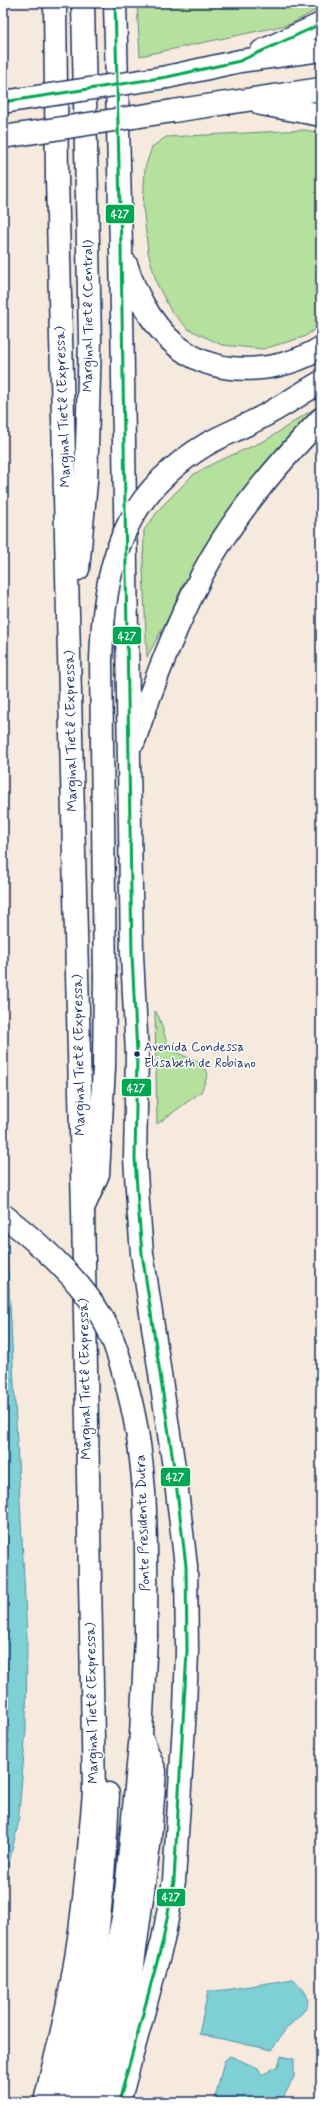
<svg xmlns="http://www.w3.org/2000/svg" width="324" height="2105" viewBox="0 0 324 2105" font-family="Mynerve,sans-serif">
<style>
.green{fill:#b6e09d;stroke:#68887e}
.water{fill:#7fd0d5;stroke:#5790a5}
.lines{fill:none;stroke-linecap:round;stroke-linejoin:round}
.trunk-casing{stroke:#1b2f5e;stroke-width:25}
.motorway-casing{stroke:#1b2f5e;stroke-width:25}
.trunk{stroke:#fff;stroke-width:22}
.motorway{stroke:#fff;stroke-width:22}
.trunk-bridge-casing{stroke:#1b2f5e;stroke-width:25;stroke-linecap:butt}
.motorway-bridge-casing{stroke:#1b2f5e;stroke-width:25;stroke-linecap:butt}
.trunk-bridge{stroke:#fff;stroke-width:22}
.motorway-bridge{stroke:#fff;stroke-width:22}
.bus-1-casing{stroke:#fff;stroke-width:6}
.bus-1{stroke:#00a651;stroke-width:3}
.bus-dot{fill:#1b2f5e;stroke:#fff;stroke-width:1.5}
.labels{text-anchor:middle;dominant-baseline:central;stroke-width:3;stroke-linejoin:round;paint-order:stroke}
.bus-label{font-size:13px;fill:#1b2f5e;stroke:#fff;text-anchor:start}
.street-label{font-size:14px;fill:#1b2f5e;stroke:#fff}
.line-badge{stroke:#fff;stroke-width:1.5}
.badge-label{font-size:11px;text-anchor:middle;font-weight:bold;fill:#fff}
</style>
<rect width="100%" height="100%" fill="#f5eadd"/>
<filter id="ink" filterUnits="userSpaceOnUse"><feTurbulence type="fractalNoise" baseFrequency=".025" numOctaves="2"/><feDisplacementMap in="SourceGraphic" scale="8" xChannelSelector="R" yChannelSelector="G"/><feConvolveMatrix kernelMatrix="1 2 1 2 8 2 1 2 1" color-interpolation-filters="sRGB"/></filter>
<g filter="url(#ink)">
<!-- green -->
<g class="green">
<polygon points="137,3 321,3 321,4 316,10 291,24 140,56"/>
<polygon points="305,130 321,133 321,325 304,337 263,349 222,345 188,329 171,311 157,284 148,252 143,205 145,168 152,147 166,137"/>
<polygon points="321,404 277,453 208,545 147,657 143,570 144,530 162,506 194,474 214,463 266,440"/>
<polygon points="155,1011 159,1017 168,1046 175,1052 201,1063 208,1074 201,1092 157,1124"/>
</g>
<!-- water -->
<g class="water">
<polygon points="3,1168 27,1637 26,1729 18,1825 3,1887"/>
<path d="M 293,1979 C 318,2001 308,2008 289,2026 C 282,2033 277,2042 272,2050 L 199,2034 L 208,1991 L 225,1990 Z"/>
<polygon points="230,2056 258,2068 262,2075 278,2066 281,2056 294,2059 294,2077 282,2100 279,2102 214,2102 224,2061"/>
</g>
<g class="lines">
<!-- trunk casing -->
<g class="trunk-casing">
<g id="trunk">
<polyline points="115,3 121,248 132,955 137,1054 135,1158 138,1204 142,1253 175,1474 186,1566 187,1651 185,1709 174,1881 163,1940 119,2102"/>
<polyline points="262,51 321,24"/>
<polyline points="167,77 240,61 321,50"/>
<polyline points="261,104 321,115"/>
<polyline points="173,111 321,89"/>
<path d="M 126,264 C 136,297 157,335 187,353 C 226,378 283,371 321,348"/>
<path d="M 134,741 C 153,684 175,627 203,573 C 233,516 277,465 321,419"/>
</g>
</g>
<!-- motorway casing -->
<g class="motorway-casing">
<g id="motorway">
<polyline points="78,569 86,482 90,341 83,3"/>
<polyline points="85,1204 98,1174 104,1067 105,978"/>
<path d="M 45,2102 C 52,2070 61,2039 67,2007 C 82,1936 88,1864 94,1792 L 83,1211 L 57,178 L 55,3"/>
<path d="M 61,2102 C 74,2050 89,1998 96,1945 C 102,1895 106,1844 108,1794"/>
<polyline points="80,2102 115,1956 124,1913 141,1734 146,1637"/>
<polyline points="101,2102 132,1972 150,1838 155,1771 142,1739"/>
</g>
</g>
<!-- trunk -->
<use href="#trunk" class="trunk"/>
<!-- motorway -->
<use href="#motorway" class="motorway"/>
<!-- trunk-bridge casing -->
<g class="trunk-bridge-casing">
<g id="trunk-bridge">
<polyline points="3,102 167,77"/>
<polyline points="3,137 173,111"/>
</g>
</g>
<!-- motorway-bridge casing -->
<g class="motorway-bridge-casing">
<g id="motorway-bridge">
<path d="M 105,978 L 101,661 C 104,567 120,496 207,444 C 223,435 241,428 258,419 C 280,408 300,394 321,382"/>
<path d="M 3,1215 C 41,1245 78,1277 103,1319 C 113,1337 120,1359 125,1379 C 150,1464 146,1549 146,1637"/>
</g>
</g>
<!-- trunk-bridge -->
<use href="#trunk-bridge" class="trunk-bridge"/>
<!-- motorway-bridge -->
<use href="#motorway-bridge" class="motorway-bridge"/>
<!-- bus-1 casing -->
<g class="bus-1-casing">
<g id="bus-1">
<polyline points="115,3 121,248 132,955 137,1054 135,1158 138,1204 142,1253 175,1474 186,1566 187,1651 174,1881 163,1940 119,2102"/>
<polyline points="3,102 167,77 240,61 321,24"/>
</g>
</g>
<!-- bus-1 -->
<use href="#bus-1" class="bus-1"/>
</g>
</g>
<!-- markers -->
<circle class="bus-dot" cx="137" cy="1054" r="3.5"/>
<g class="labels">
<!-- bus labels -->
<g class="bus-label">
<text x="144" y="1047">Avenida Condessa<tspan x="144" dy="16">Elisabeth de Robiano</tspan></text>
</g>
<!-- street labels -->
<g class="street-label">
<text transform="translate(88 316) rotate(-90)">Marginal Tietê (Central)</text>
<text transform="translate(63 407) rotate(-92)">Marginal Tietê (Expressa)</text>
<text transform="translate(71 731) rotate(-91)">Marginal Tietê (Expressa)</text>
<text transform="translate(79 1055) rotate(-91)">Marginal Tietê (Expressa)</text>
<text transform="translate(85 1379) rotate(-91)">Marginal Tietê (Expressa)</text>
<text transform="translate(143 1523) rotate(-92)">Ponte Presidente Dutra</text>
<text transform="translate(92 1703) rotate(-91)">Marginal Tietê (Expressa)</text>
</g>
</g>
<g class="line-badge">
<rect x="105" y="204" width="30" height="20" rx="4" fill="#00a651"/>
<rect x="112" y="626" width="30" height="19" rx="4" fill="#00a651"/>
<rect x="121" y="1078" width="31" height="19" rx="4" fill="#00a651"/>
<rect x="160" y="1467" width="31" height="20" rx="4" fill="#00a651"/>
<rect x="156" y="1888" width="30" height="19" rx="4" fill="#00a651"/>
</g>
<g class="badge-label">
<text x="120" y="218">427</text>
<text x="127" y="640">427</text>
<text x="136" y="1092">427</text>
<text x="175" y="1481">427</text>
<text x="171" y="1901">427</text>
</g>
<!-- margin -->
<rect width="324" height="2105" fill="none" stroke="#fff" stroke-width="16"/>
<rect x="8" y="8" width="308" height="2089" fill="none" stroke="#1b2f5e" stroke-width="1.5" filter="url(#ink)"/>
</svg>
